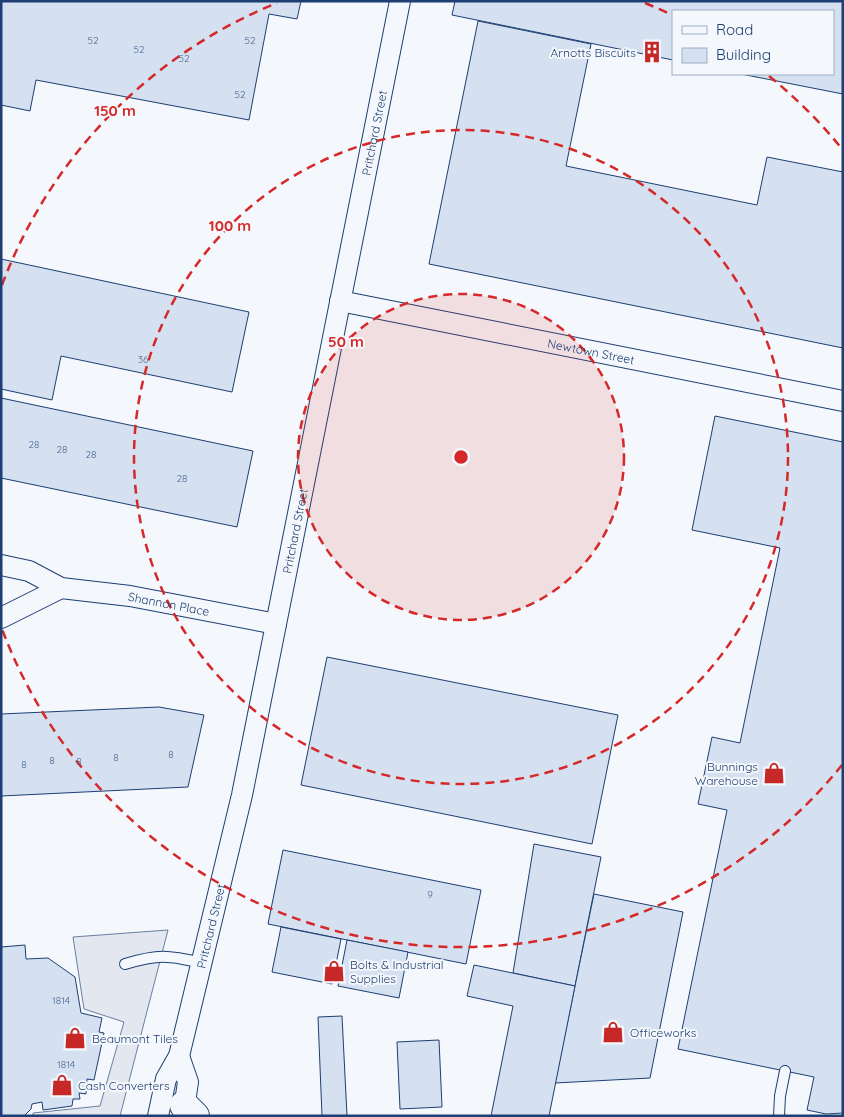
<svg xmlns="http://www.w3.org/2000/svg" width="844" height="1117" viewBox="0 0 844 1117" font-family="Quicksand,sans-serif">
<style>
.parking{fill:#e3e8f0;stroke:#687fa3}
.building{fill:#d5e0f0;stroke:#1d3f73}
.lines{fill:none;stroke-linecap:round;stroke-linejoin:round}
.service-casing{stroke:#1d3f73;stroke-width:12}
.minor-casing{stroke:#1d3f73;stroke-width:22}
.trunk-casing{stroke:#1d3f73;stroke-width:30}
.service{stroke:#f4f7fb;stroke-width:10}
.minor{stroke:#f4f7fb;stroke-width:20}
.trunk{stroke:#f4f7fb;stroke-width:28}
.ring{fill:none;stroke:#d62828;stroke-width:2.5;stroke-dasharray:9 6}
.labels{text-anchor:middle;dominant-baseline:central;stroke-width:4;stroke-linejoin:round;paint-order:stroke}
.number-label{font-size:10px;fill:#4b6792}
.poi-label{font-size:12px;fill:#1d3f73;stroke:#f4f7fb;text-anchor:start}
.street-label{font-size:12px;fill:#1d3f73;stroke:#f4f7fb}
.centre{fill:#d62828;stroke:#f4f7fb;stroke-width:2.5}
.ring-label{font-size:15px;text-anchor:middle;font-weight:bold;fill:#d62828;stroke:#f4f7fb;stroke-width:4;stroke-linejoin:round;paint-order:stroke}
</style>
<rect width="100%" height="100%" fill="#f4f7fb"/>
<!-- parking -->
<polygon class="parking" points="168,930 120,1116 33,1116 33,1113 100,1106 124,1022 84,1009 73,937"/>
<!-- building -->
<g class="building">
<polygon points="1,1 301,1 297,19 269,14 249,120 36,80 30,111 1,105"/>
<polygon points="455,1 843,1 843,94 741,74 833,74 833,11 673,11 673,60 452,15"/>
<polygon points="478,21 591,44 566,166 757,205 767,157 843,172 843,348 429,264"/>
<polygon points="1,259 249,312 232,392 61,356 52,400 1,389"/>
<polygon points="1,398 253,451 237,527 1,478"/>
<polygon points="715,416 843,442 843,1113 826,1114 807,1110 814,1077 678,1049 727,810 698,804 712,737 740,743 780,548 692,530"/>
<polygon points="327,657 618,715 592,844 301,785"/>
<polygon points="159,707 204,715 188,787 1,796 1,714"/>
<polygon points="534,844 601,857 575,986 513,973"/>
<polygon points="283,850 481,890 466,964 268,924"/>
<polygon points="594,894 683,912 650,1078 555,1083"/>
<polygon points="281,927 341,939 332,984 272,972"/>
<polygon points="347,940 408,952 399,998 338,986"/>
<polygon points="25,945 26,959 48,958 75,977 81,1013 102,1018 99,1032 104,1033 94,1080 87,1079 86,1094 79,1093 80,1099 73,1099 72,1106 43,1110 42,1102 32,1104 31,1109 24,1116 1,1116 1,947"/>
<polygon points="474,965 575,986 549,1116 491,1116 513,1006 467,996"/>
<polygon points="342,1016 347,1116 322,1116 318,1017"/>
<polygon points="439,1040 442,1107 400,1109 397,1042"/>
</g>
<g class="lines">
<!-- service casing -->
<g class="service-casing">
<g id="service">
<path d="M 125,964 C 158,954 168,955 202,963"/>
<polyline points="779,1116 780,1096 785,1071"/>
</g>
</g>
<!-- minor casing -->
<g class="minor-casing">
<g id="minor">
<path id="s1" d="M 340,301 L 843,401"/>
<path id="s2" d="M 1,565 L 29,571 L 61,588 L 130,596 L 276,624"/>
<polyline points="1,618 61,588"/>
<polyline points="179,1056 188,1082 183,1116"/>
<path id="s3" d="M 158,1116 L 166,1079 L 179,1056 L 242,795 L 400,1"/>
</g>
</g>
<!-- trunk casing -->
<g class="trunk-casing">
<polyline id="trunk" points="184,1105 195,1116"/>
</g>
<!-- service -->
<use href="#service" class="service"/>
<!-- minor -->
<use href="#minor" class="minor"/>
<!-- trunk -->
<use href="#trunk" class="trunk"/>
</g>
<!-- distance rings -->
<circle cx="461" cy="457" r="163" fill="#d62828" fill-opacity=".12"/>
<g class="ring">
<circle cx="461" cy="457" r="163"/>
<circle cx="461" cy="457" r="327"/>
<path d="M842 765A490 490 0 0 1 2 629M2 285A490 490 0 0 1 277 3M645 3A490 490 0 0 1 672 15M769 76A490 490 0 0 1 842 149"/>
</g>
<!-- icons -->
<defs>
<g id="building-bare" transform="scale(1.725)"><path d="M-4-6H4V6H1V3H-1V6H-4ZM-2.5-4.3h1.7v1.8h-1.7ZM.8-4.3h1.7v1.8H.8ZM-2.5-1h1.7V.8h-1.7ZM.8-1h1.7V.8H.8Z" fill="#c62828" stroke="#f4f7fb" stroke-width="2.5" paint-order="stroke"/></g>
<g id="shop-bare" transform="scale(1.725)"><path d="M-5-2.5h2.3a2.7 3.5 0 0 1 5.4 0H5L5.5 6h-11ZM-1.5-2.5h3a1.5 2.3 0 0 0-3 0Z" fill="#c62828" stroke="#f4f7fb" stroke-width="2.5" paint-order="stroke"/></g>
</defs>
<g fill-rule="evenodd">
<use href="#building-bare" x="652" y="52"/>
<use href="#shop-bare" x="774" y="773"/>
<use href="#shop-bare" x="334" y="971"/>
<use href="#shop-bare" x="613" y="1032"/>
<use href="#shop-bare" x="75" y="1038"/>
<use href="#shop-bare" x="62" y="1085"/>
</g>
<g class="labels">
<!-- number labels -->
<g class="number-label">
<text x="93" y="40">52</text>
<text x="250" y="40">52</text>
<text x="139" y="49">52</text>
<text x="184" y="58">52</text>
<text x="240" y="94">52</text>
<text x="143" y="359">36</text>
<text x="34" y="444">28</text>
<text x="62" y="449">28</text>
<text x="91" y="454">28</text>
<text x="182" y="478">28</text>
<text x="171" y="754">8</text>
<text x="116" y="757">8</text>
<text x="52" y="760">8</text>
<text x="79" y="761">8</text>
<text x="24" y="764">8</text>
<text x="430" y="894">9</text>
<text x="61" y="1000">1814</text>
<text x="66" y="1064">1814</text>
</g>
<!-- poi labels -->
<g class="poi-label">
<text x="636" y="52" text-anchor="end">Arnotts Biscuits</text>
<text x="758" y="766" text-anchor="end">Bunnings<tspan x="758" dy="14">Warehouse</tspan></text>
<text x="350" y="964">Bolts &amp; Industrial<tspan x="350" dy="14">Supplies</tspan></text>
<text x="630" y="1032">Officeworks</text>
<text x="92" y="1038">Beaumont Tiles</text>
<text x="78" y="1085">Cash Converters</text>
</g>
<!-- street labels -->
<g class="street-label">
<text stroke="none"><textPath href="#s3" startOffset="1008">Pritchard Street</textPath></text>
<text stroke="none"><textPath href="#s1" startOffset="256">Newtown Street</textPath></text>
<text stroke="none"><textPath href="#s3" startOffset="602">Pritchard Street</textPath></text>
<text stroke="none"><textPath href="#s2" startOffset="174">Shannon Place</textPath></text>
<text stroke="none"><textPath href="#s3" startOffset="198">Pritchard Street</textPath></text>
</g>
</g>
<circle cx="461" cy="457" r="8" class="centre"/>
<g class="ring-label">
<text x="115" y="116">150 m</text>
<text x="230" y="231">100 m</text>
<text x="346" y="347">50 m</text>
</g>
<!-- border -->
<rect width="844" height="1117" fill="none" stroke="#1d3f73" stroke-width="5"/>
<!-- legend -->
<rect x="672" y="10" width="162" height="65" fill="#f4f7fb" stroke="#9eadc5"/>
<rect x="682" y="26" width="25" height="8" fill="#f4f7fb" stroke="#9eadc5"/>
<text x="716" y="35" font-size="15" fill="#1d3f73">Road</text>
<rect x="682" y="48" width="25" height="15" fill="#d5e0f0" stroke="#9eadc5"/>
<text x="716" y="60" font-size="15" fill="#1d3f73">Building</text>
</svg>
